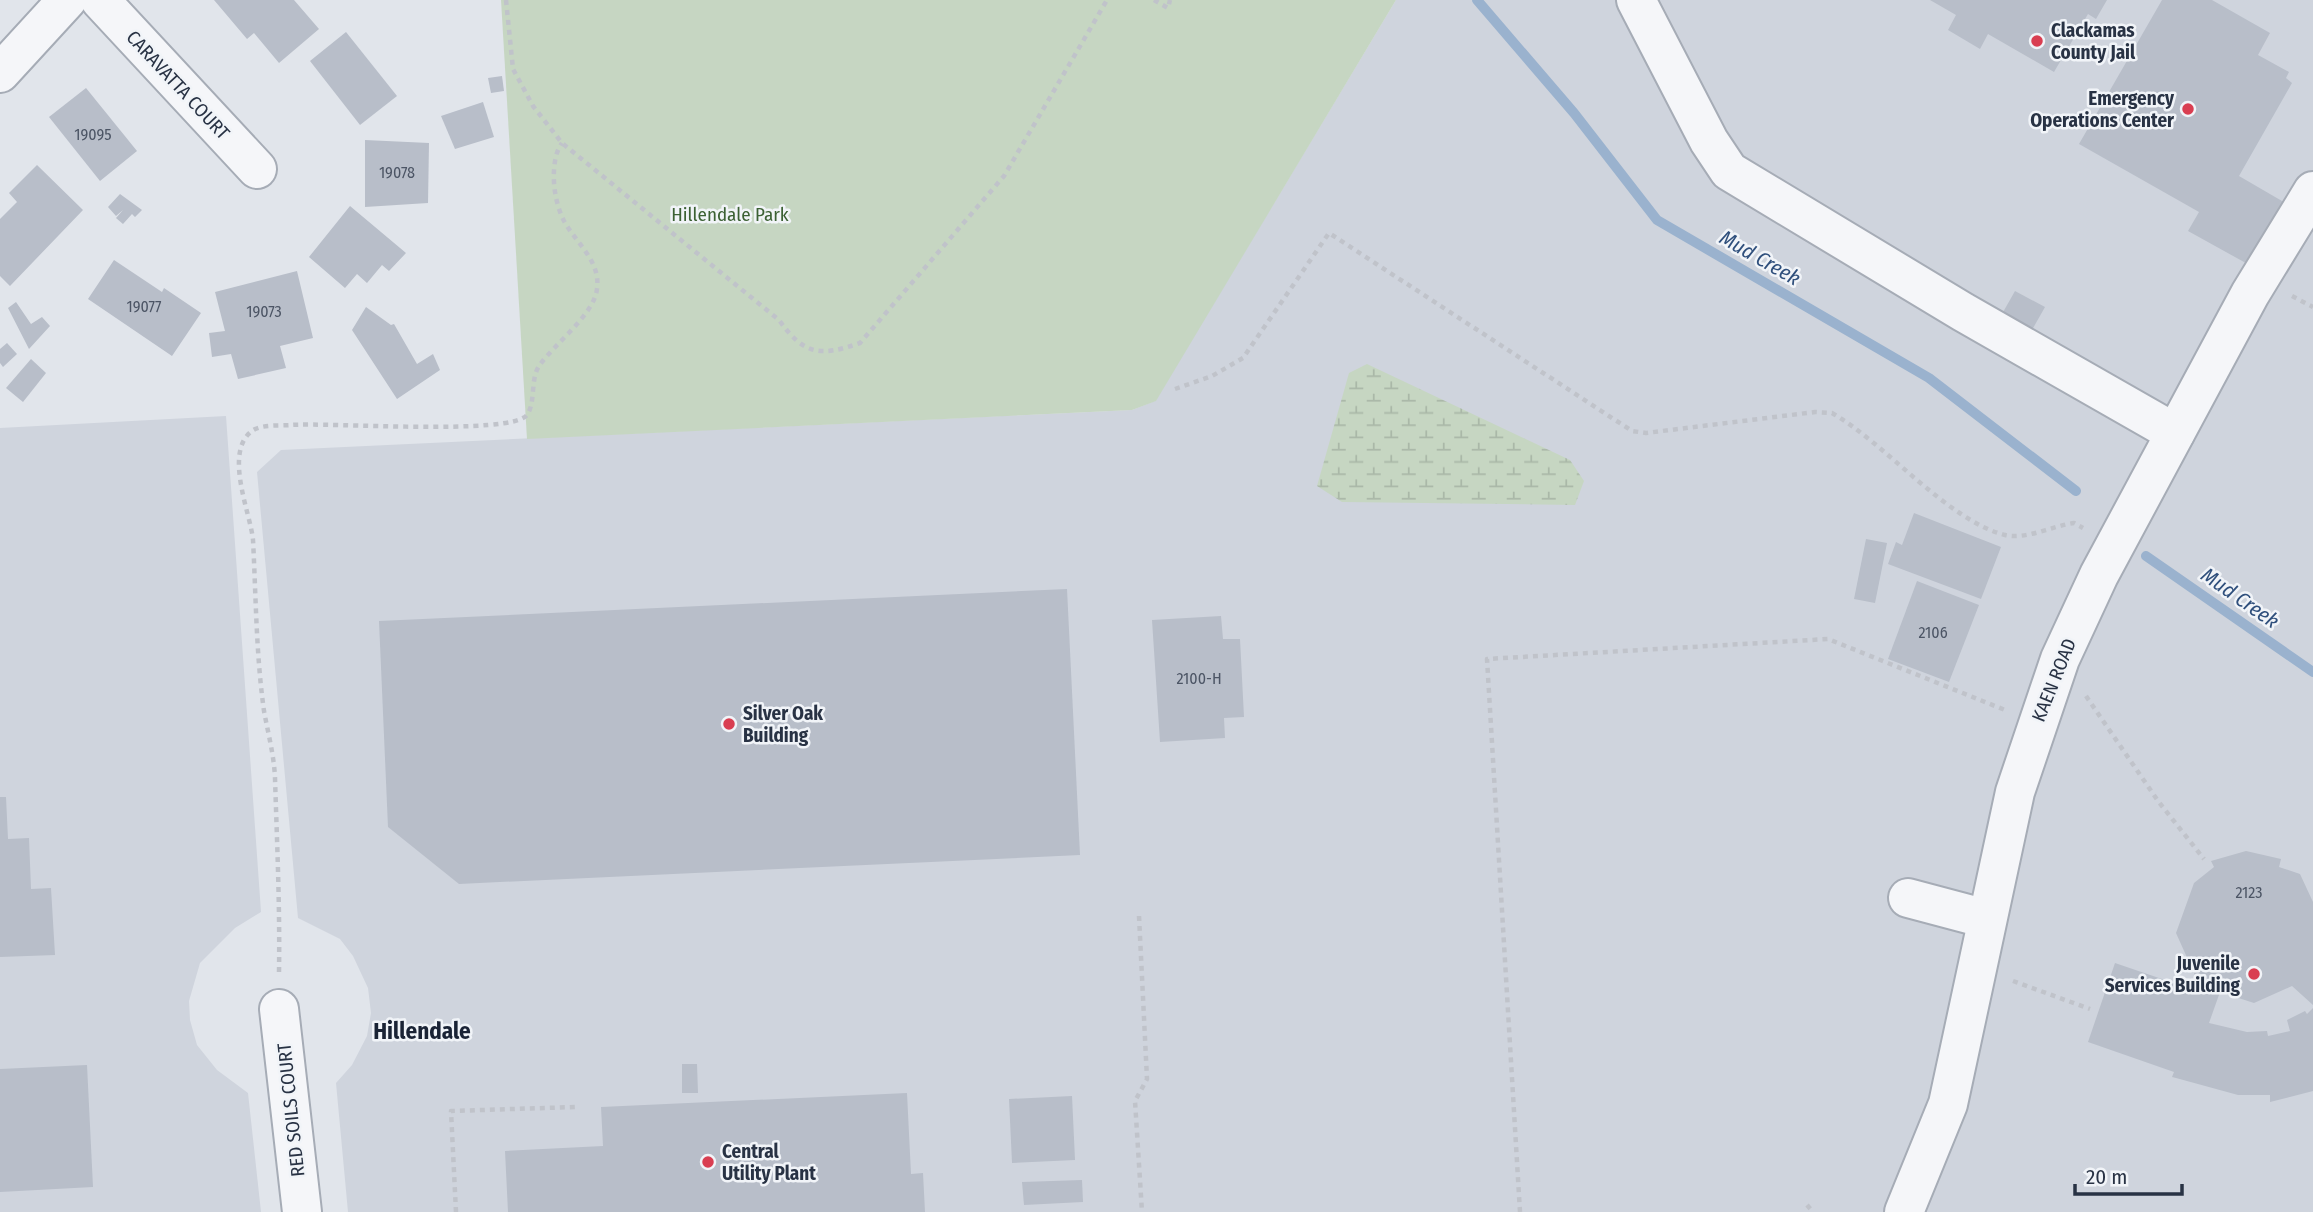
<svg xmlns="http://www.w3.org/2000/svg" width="2313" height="1212" viewBox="0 0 2313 1212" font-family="'Fira Sans Condensed',sans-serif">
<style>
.built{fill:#cfd4dd}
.wetland{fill:url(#wetland-marsh)}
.park{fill:#c6d6c2}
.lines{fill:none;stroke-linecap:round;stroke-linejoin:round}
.stream{stroke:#9ab2ce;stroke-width:10}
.building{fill:#b8bec9}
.minor-casing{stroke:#a6acb6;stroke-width:42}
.path{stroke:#c0c3ca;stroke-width:4.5;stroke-dasharray:5 5;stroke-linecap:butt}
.minor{stroke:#f5f6f9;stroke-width:38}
.poi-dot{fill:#d93e51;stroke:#f1f4f8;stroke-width:2.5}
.labels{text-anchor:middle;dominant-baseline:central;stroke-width:5;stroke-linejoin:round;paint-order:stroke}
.number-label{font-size:16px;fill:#4c5565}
.poi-label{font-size:19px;font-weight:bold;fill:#283244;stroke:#f1f4f8;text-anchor:start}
.street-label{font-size:19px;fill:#283244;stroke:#f1f4f8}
.park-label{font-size:19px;fill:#3c6134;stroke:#f1f4f8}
.water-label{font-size:21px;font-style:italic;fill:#2f4f7c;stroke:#f1f4f8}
.quarter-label{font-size:23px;font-weight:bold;fill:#1a2335;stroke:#f1f4f8}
</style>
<defs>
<pattern id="wetland-marsh" width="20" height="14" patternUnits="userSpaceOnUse" patternTransform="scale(1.75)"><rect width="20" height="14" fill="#c6d6c2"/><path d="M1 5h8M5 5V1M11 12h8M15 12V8" fill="none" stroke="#aab8a8"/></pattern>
</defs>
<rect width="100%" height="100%" fill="#e1e5eb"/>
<!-- built -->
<g class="built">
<polygon points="1396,0 2313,0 2313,1212 348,1212 336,1083 352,1065 367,1036 371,1013 368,988 353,956 340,939 298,918 257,472 281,450 1132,410 1155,401"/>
<polygon points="226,416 261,912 235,928 200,963 189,1001 190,1020 197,1045 217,1070 248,1093 261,1212 0,1212 0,428"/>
</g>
<!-- wetland -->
<polygon class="wetland" points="1367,364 1570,460 1584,481 1575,505 1342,502 1317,486 1349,373"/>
<!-- park -->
<polygon class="park" points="501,0 1396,0 1156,401 1132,410 527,439"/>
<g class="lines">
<!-- stream -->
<g class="stream">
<polyline points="1477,0 1574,113 1657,220 1929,378 2076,491"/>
<polyline points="2146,556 2313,672"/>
</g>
</g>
<!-- building -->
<g class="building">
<polygon points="214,0 294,0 319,29 279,63 254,33 247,39"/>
<polygon points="1930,0 2107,0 2096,19 2088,14 2054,72 1988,34 1980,49 1948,30 1956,15"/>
<polygon points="2162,0 2212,0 2270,33 2258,55 2289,72 2286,78 2292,83 2239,176 2289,205 2253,267 2188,231 2199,212 2079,144"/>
<polygon points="346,32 397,96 360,125 310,61"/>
<polygon points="502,76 504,91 491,93 488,78"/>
<polygon points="86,88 137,151 100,181 49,117"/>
<polygon points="483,102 494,137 455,149 441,116"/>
<polygon points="365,140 429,143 428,203 365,207"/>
<polygon points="37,165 83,210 10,286 0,276 0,219 17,202 9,193"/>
<polygon points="120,194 142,210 135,217 132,214 123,224 116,218 123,210 116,216 108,207"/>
<polygon points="350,206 406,253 389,271 382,265 367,283 357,274 345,288 309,257"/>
<polygon points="114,260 162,292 164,288 201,313 172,356 88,299"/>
<polygon points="297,271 313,338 280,346 286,368 238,379 231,354 212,357 209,333 225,331 215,292"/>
<polygon points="2015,291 2045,307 2032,330 2002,314"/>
<polygon points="16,302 31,324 42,317 50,326 29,349 8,308"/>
<polygon points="366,307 391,325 394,324 417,364 433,354 440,370 397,399 352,330"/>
<polygon points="7,343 17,354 3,367 0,363 0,349"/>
<polygon points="31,359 46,373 23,402 6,388"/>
<polygon points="1914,513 2001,547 1981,599 1888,564 1896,542 1902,545"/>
<polygon points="1866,539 1887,543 1875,603 1854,599"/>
<polygon points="1917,581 1979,605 1949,682 1888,659"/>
<polygon points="1067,589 1080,855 459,884 388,827 379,621"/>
<polygon points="1221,616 1223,639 1240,639 1244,717 1224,718 1225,738 1160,742 1152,620"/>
<polygon points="0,797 6,797 8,839 29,838 31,889 51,888 55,955 0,957"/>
<polygon points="2246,851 2281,859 2279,867 2300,874 2313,902 2313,1005 2292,986 2254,1003 2220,992 2209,1023 2247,1032 2267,1031 2268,1036 2290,1031 2287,1020 2305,1011 2307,1014 2313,1008 2313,1091 2270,1102 2270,1095 2238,1095 2176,1078 2172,1077 2174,1072 2088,1042 2115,963 2203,993 2176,933 2194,883 2214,867 2211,861"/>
<polygon points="682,1064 697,1064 698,1093 682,1093"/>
<polygon points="87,1065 93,1187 0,1192 0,1069"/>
<polygon points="907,1093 911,1174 923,1173 925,1212 508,1212 505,1151 603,1146 601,1107"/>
<polygon points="1072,1096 1075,1160 1012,1163 1009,1099"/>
<polygon points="1082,1180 1083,1202 1024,1205 1022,1182"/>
</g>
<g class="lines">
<!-- minor casing -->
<g class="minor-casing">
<g id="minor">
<polyline points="100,0 257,169"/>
<polyline points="1636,0 1709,141 1729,171 1963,312 2175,433"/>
<polyline points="0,73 67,0"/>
<polyline points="1908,898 1987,919"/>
<polyline points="279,1009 302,1212"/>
<polyline points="1904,1212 1948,1104 2015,792 2060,659 2099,575 2207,374 2250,294 2313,191"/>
</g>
</g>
<!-- path -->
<g class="path">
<path d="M 506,0 L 513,69 L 533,106 L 562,143 L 779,320 C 804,355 820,357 860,343 L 1004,176 L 1107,0"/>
<polyline points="1154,0 1168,8 1170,0"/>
<polyline points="2292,296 2313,307"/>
<path d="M 1175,389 L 1212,376 L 1243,358 L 1329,233 L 1632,431 L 1646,433 L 1815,412 L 1832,413 C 1885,443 1948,521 2005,535 C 2026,540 2052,526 2074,523 L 2083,528"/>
<polyline points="2086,696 2158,801 2204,859"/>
<polyline points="1139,916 1147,1079 1135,1101 1142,1212"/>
<path d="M 279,972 C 280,907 277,843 275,778 C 274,755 268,733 264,711 C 256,654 256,597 253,540 C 251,515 223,452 252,431 C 261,424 279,426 291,425 C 328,422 510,436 527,415 C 536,402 530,380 539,366 C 554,344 594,315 597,289 C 601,260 575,243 563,219 C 556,204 553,186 554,170 C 555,159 556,152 562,143"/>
<polyline points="2013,981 2090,1009"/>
<polyline points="1807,1205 1813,1212"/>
<polyline points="456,1212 451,1111 575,1107"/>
<polyline points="1520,1212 1487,659 1828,639 2005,710"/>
</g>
<!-- minor -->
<use href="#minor" class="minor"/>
</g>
<!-- markers -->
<g class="poi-dot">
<circle cx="2037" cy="41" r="7"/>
<circle cx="2188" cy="109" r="7"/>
<circle cx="729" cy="724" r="7"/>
<circle cx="2254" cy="974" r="7"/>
<circle cx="708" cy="1162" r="7"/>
</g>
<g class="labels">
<!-- number labels -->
<g class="number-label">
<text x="93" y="134">19095</text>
<text x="397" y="172">19078</text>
<text x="144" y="306">19077</text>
<text x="264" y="311">19073</text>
<text x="1933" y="632">2106</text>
<text x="1199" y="678">2100-H</text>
<text x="2249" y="892">2123</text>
</g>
<!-- poi labels -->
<g class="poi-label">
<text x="2051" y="30">Clackamas<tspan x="2051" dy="22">County Jail</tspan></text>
<text x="2174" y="98" text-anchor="end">Emergency<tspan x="2174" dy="22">Operations Center</tspan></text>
<text x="743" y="713">Silver Oak<tspan x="743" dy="22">Building</tspan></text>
<text x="2240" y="963" text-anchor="end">Juvenile<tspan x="2240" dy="22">Services Building</tspan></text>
<text x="722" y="1151">Central<tspan x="722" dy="22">Utility Plant</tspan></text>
</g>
<!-- street labels -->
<g class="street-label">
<text transform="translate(178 85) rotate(47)">CARAVATTA COURT</text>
<text transform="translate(2054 680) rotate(-68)">KAEN ROAD</text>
<text transform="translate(291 1110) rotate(-96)">RED SOILS COURT</text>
</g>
<!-- park labels -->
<g class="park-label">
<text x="730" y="214">Hillendale Park</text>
</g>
<!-- water labels -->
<g class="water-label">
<text transform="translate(1760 258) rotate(30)">Mud Creek</text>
<text transform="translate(2240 598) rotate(35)">Mud Creek</text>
</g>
<!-- quarter labels -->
<g class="quarter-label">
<text x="422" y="1031">Hillendale</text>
</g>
</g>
<!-- scale -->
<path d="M2075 1184v10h107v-10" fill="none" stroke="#283244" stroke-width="3.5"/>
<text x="2086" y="1184" font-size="21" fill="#283244" stroke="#f1f4f8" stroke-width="5" paint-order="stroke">20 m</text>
</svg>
